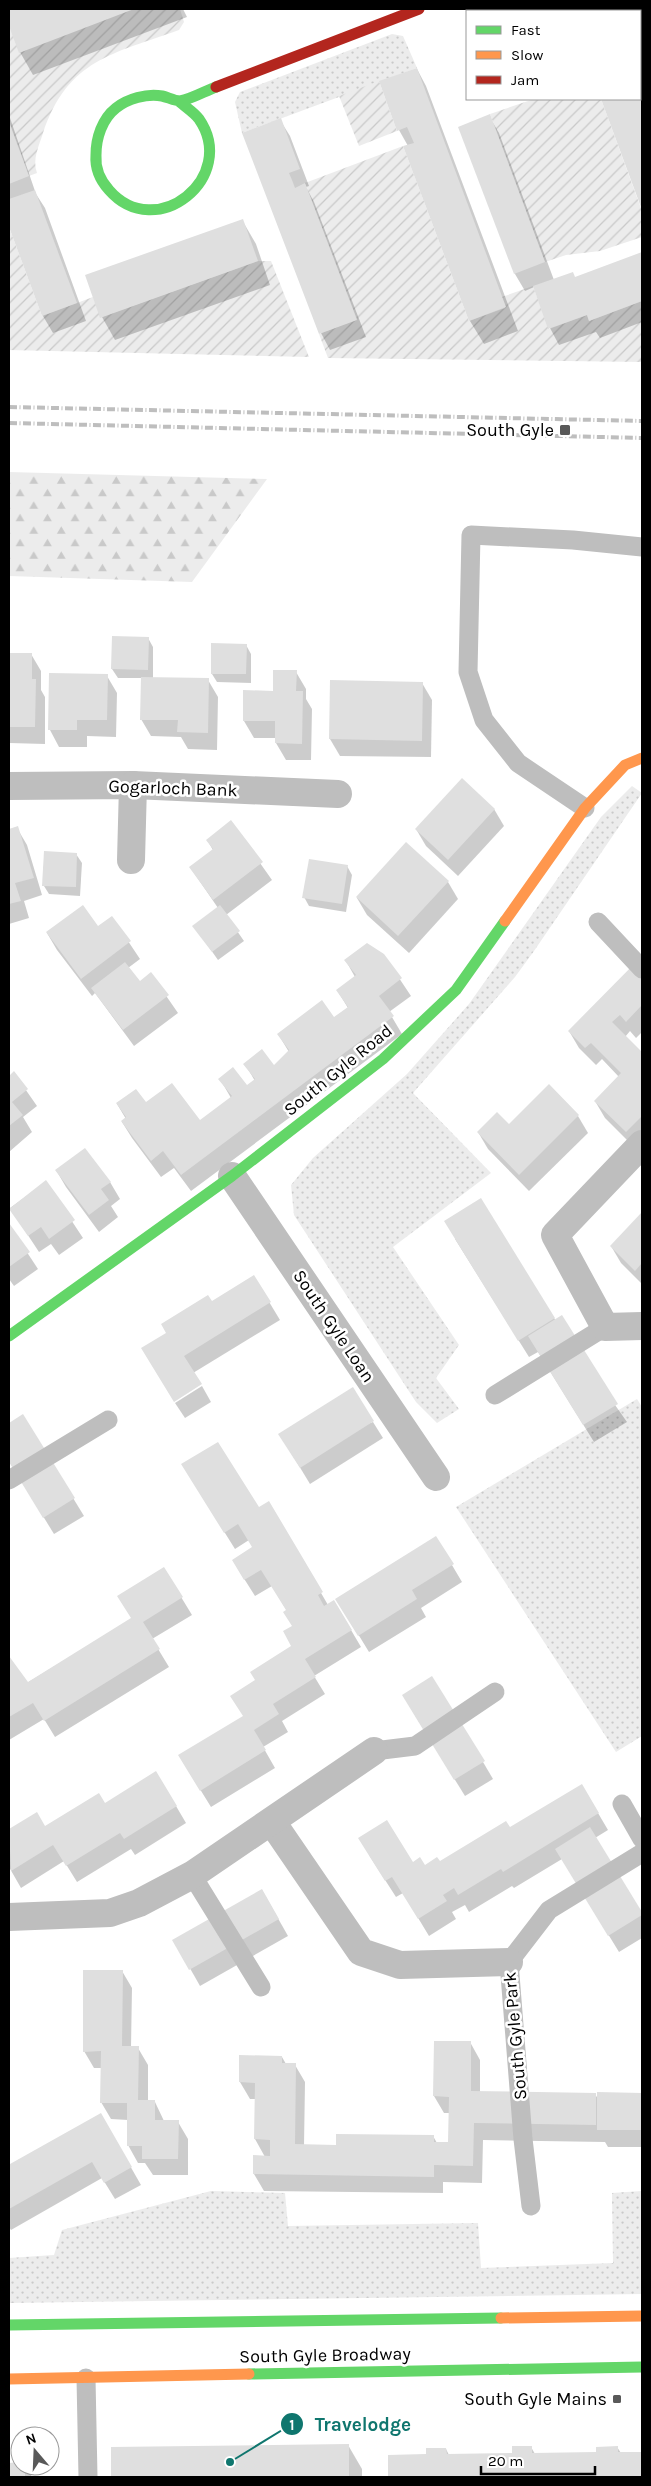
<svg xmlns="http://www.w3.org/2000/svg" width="651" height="2486" viewBox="0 0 651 2486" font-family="Karla,sans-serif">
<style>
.grass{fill:url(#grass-dots)}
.forest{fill:url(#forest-firs)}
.garden{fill:url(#garden-furrows)}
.shadow{fill:#0003}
.building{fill:#dfdfdf}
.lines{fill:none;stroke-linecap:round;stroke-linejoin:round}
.lane{stroke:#bebebe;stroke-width:19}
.street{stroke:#bebebe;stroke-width:28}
.fast{stroke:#63d668;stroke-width:11}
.slow{stroke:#ff974d;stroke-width:11}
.jam{stroke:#b3261e;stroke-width:11}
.rail{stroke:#bebebe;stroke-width:4;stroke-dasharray:8 2.5 1 2.5;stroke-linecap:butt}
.poi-dot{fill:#595959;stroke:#fff;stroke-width:2}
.labels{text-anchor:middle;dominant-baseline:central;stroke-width:5;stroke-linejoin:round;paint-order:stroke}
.poi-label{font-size:18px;fill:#000;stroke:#fff;text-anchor:end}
.street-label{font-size:18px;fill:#000;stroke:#fff}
.leader{fill:none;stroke:#0f766e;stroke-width:2}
.callout-dot{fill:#0f766e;stroke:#fff;stroke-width:2}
.mark-label{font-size:15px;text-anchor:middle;font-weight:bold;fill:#fff}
.callout-label{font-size:19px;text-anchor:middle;font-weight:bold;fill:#0f766e;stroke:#fff;stroke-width:5;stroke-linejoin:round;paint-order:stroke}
</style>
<defs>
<pattern id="grass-dots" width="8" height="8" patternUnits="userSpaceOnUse" patternTransform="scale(1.25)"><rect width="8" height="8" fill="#ececec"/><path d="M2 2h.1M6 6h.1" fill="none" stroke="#c9c9c9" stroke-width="1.8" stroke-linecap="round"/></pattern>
<pattern id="forest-firs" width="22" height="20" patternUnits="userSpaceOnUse" patternTransform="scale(1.25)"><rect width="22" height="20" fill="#ececec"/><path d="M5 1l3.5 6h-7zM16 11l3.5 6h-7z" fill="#c9c9c9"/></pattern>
<pattern id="garden-furrows" width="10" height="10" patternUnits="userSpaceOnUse" patternTransform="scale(1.25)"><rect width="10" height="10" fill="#ececec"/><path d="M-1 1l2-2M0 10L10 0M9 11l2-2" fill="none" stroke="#c9c9c9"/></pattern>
</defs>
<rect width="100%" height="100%" fill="#fff"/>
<!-- grass -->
<g class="grass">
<polygon points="392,34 403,36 417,68 242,133 235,102 240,92"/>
<polygon points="632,786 642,793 534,951 515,977 413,1093 491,1173 393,1247 459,1345 436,1378 459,1409 437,1423 416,1402 294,1215 291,1185 313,1158 407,1074 469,1004 601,817"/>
<polygon points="637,1399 642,1407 642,1736 616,1752 456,1507"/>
<polygon points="211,2191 285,2193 288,2226 478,2223 481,2268 613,2263 612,2193 642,2191 642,2294 9,2303 9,2258 54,2255 62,2230"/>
</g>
<!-- forest -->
<polygon class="forest" points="9,472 267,479 192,582 9,576"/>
<!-- garden -->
<g class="garden">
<path d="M 9,9 L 180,9 L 184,22 L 179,30 C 113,54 68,59 43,133 C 39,146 32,159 37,173 L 29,176 L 9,121 Z"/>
<polygon points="379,81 397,131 359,146 339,96"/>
<polygon points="534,99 601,99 642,211 642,237 600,251 566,255 545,262 490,114"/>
<polygon points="403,146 469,321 505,308 502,297 533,286 549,329 587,315 589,321 642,301 642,362 328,358 319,334 357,319 305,183"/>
<polygon points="9,227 42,316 93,297 101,317 258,261 271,261 309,357 9,350"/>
</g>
<!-- shadow -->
<g class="shadow">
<polygon points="9,9 183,9 187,17 33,75 20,52 9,22"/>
<polygon points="417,69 426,86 518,331 484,344 470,321 405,147 408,146 399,130"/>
<polygon points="640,86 642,93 642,207 602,99 640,99"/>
<polygon points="9,115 36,194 45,208 86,321 53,333 43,316 9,223"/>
<polygon points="489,116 499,133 554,280 575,278 642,253 642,322 600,338 596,332 559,345 550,328 534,287 525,291 515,274 460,127"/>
<polygon points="280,120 290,136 309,186 306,187 314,202 366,337 330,350 321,333 244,134"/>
<polygon points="242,220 256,244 270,285 115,340 102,317"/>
<polygon points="148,638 153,647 153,679 208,680 218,697 217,750 188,749 181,737 151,736 141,719 142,678 118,678 112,669"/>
<polygon points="246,645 251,654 251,683 217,682 212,674"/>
<polygon points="9,654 31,654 41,671 41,690 45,697 45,744 9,743"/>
<polygon points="296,672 306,689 306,699 312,709 311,760 286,760 276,743 276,738 254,738 244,721"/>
<polygon points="51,674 107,676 117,693 116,737 87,736 87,747 59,747 50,730"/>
<polygon points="422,683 432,700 431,757 340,756 330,739"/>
<polygon points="494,809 504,826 458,876 426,846 416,829"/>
<polygon points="231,822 272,880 226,915 244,941 218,960 194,926 218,908 190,867 213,850 207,840"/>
<polygon points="17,828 27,845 42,895 24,901 29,918 9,924 9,830"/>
<polygon points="407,844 448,882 458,899 409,953 367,915 357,898"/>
<polygon points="76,854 82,863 80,896 49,894 44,886"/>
<polygon points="347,866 352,875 346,912 309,906 304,897"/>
<polygon points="112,917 140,959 128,968 140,982 151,974 178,1013 134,1046 95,993 92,996 57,950 47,933 98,928"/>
<polygon points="383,954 411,996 389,1012 402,1034 191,1191 174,1168 161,1177 132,1138 122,1122 126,1119 117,1104 146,1104 200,1122 231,1098 220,1079 246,1087 255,1081 245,1064 274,1067 289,1052 278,1034 334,1019 348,1008 337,990 355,977 346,961"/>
<polygon points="642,958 642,1032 636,1038 630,1031 625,1037 642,1054 642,1142 636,1149 605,1118 595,1101 619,1077 602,1059 596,1065 579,1048 569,1031"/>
<polygon points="14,1073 37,1106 23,1117 32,1132 9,1152 9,1077"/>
<polygon points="578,1116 588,1133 529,1191 488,1149 478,1132 509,1125"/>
<polygon points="56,1170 110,1182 120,1199 111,1206 118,1217 99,1232 66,1187"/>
<polygon points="46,1182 83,1238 59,1255 51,1244 39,1252 10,1208"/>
<polygon points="480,1200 556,1321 627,1422 594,1442 538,1352 529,1357 455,1239"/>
<polygon points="642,1214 642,1284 621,1263 611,1246"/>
<polygon points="9,1225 38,1269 14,1286 9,1279"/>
<polygon points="254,1277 280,1320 193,1373 152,1366 212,1303"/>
<polygon points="202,1386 211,1402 185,1418 175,1403"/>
<polygon points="23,1416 84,1516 54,1534 9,1461 9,1425"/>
<polygon points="373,1422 383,1438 310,1484 290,1451"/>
<polygon points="193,1482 259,1509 269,1503 328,1605 351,1630 361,1647 314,1676 325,1694 282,1721 288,1732 263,1747 275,1768 211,1807 190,1773 244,1716 257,1681 293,1646 293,1626 287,1611 272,1586 255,1596 243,1577 253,1547 249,1540 235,1549"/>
<polygon points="436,1538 462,1582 421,1608 426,1617 369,1652 347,1616"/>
<polygon points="164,1569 192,1615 152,1639 169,1667 55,1737 44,1719 9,1740 9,1659 27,1683 132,1619"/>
<polygon points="413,1712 483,1762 493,1779 465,1796"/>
<polygon points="104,1804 176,1806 186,1823 135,1855 131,1849 77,1882 64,1861 21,1888 9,1867 9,1831 36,1814 45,1827"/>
<polygon points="598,1813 608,1830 595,1838 642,1915 642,1938 619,1952 562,1859 514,1888 512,1886 469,1912 465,1905 452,1912 456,1919 429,1936 403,1893 396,1897 369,1855 424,1866 440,1863 509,1829"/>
<polygon points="262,1890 288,1936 200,1986 174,1940"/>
<polygon points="122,1971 132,1988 131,2048 138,2048 148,2065 148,2102 155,2102 164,2121 178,2122 188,2139 188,2175 153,2175 145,2163 138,2163 128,2145 128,2120 111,2119 101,2102 102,2068 94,2068 84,2051"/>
<polygon points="470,2042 480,2060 480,2092 595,2094 598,2099 598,2094 642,2094 642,2147 608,2147 605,2142 483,2140 482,2183 443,2182 443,2193 264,2191 254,2174 265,2157 255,2139 256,2099 250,2099 240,2082 282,2057 286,2064 295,2065 305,2082 304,2146 337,2146 433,2136 437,2143 449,2143 450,2113 444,2113 434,2096"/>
<polygon points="101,2115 141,2185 115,2199 102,2178 11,2230 9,2227 9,2164 10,2166"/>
<polygon points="348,2445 362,2469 362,2477 112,2477 112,2448"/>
<polygon points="531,2447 535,2454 598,2453 617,2447 621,2453 642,2453 642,2477 389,2477 389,2456 427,2456 446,2449 449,2455 513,2454"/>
<polygon points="9,2464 26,2466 32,2477 9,2477"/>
</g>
<!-- building -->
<g class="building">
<polygon points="9,9 134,9 19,53 9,26"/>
<polygon points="417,68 506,307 469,321 403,146 414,143 407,127 397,131 379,81"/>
<polygon points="640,93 642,99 642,210 601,99 640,99"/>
<polygon points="490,114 545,262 514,274 458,127"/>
<polygon points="281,118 300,169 289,173 292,180 295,188 305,183 357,320 319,334 242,133"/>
<polygon points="9,122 29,176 9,184"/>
<polygon points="35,190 77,303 42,316 9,227 9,199"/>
<polygon points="243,219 258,261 100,318 85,275"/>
<polygon points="642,252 642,301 589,321 587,315 548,329 533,286 573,272 575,277"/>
<polygon points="112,636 149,637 148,670 111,669"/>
<polygon points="211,643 247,644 246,674 211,674"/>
<polygon points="9,653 32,653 32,679 36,679 35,727 9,727"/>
<polygon points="273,670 297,670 296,691 303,691 302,744 275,743 275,721 243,721 243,690 273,691"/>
<polygon points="49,673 108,674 107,720 77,720 77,730 48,730"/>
<polygon points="141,677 209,678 208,733 177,732 178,720 140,720"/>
<polygon points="330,680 423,682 422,741 329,739"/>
<polygon points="462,778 495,809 448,860 415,829"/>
<polygon points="231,820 263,862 213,900 189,867 213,849 206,840"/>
<polygon points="18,826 34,878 15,883 21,901 9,904 9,829"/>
<polygon points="406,842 449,881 398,936 356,897"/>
<polygon points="44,851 77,853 76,887 42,886"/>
<polygon points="309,859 348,865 342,904 302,898"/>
<polygon points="83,905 98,926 112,916 131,941 81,979 46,932"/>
<polygon points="220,905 240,931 212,952 192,926"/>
<polygon points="367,943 384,954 402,978 379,996 394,1016 181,1175 163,1151 151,1161 121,1121 126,1117 116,1103 136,1089 146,1102 172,1083 200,1120 232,1096 218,1079 233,1067 247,1085 255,1079 243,1064 262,1049 274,1065 289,1050 277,1034 322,1000 334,1017 348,1007 336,990 356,975 344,960"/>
<polygon points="642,956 642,1005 626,1022 620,1015 612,1022 642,1052 642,1116 626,1132 594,1101 621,1073 591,1043 585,1048 568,1031"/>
<polygon points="125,962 140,981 151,972 169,995 123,1030 91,988"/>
<polygon points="14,1071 28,1089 12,1102 23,1115 9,1126 9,1076"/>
<polygon points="549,1084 579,1115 519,1175 477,1132 497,1112 509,1124"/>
<polygon points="85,1148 111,1182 101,1189 109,1200 89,1215 55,1170"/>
<polygon points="46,1180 75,1220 49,1239 41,1227 28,1236 9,1209"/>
<polygon points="481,1198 555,1318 518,1341 444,1221"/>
<polygon points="642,1212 642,1263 635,1271 610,1246"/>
<polygon points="9,1223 30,1252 9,1267"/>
<polygon points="254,1275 271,1302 184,1356 202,1384 174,1402 141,1348 166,1333 161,1324 208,1295 212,1301"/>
<polygon points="562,1315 618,1404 583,1425 528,1336"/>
<polygon points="353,1387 374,1421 300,1468 278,1434"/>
<polygon points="23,1414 75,1498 43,1518 9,1462 9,1423"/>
<polygon points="218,1442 259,1507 269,1501 323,1592 318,1595 324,1606 334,1600 352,1630 305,1659 316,1677 273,1704 279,1714 254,1730 266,1750 200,1791 178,1755 243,1716 230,1696 255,1680 250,1672 291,1646 283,1631 292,1626 283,1612 286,1610 261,1570 244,1580 232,1560 252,1547 238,1524 224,1533 181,1464"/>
<polygon points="436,1536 454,1564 412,1590 417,1599 358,1636 335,1599"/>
<polygon points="164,1567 183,1597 143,1622 160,1649 44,1721 33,1703 9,1717 9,1656 28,1682 131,1618 117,1596"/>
<polygon points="432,1676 485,1761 454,1780 402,1695"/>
<polygon points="156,1771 177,1806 124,1839 120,1833 66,1866 53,1845 11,1871 9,1829 37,1812 45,1826 99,1793 105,1803"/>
<polygon points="582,1784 599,1813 503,1872 501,1869 458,1895 454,1888 443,1895 447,1901 418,1919 392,1877 385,1881 358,1838 387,1820 413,1862 420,1857 425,1865 437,1857 440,1861 506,1821 510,1827"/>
<polygon points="590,1827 642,1912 642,1915 608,1936 555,1849"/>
<polygon points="262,1889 279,1919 189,1970 172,1940"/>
<polygon points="83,1970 123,1970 122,2046 139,2046 138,2100 155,2100 155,2120 179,2120 178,2159 142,2159 142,2146 127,2146 127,2103 100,2103 101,2051 83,2052"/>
<polygon points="434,2041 471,2041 471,2091 596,2093 596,2125 474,2123 473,2166 434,2165 434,2177 253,2174 253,2155 270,2156 270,2140 254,2139 255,2083 239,2082 239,2055 282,2056 282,2063 296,2063 295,2144 336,2145 336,2134 434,2135 434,2142 448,2142 449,2097 433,2096"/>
<polygon points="597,2092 642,2093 642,2130 597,2130"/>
<polygon points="101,2113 132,2167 104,2183 92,2162 9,2209 9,2162 10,2164"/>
<polygon points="349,2444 349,2477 111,2477 111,2447"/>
<polygon points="512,2446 532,2446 532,2453 596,2452 596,2447 618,2446 618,2452 642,2452 642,2477 388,2477 388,2455 426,2454 426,2448 446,2448 447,2454 512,2453"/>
<polygon points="20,2462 20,2466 25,2466 25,2477 9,2477 9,2463"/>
</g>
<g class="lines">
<!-- lane -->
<g class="lane">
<polyline points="585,808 518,763 484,720 468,672 471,535 573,540 642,547"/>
<polyline points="598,922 642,969"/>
<polyline points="495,1395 605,1327"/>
<polyline points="9,1480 108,1420"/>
<polyline points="374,1751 415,1746 495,1692"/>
<polyline points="622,1804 642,1839"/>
<polyline points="192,1875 261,1987"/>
<polyline points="531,2206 523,2139 509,1962 549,1910 642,1853"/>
<polyline points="86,2378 88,2477"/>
</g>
<!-- street -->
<g class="street">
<polyline points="9,786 133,785 338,794"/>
<polyline points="131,860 133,785"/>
<polyline points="642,1144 555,1235 605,1327 642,1326"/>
<polyline points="232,1176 436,1477"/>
<polyline points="272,1822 361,1952 400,1965 509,1962"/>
<polyline points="9,1917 110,1913 139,1903 192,1875 374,1751"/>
</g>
<!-- fast -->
<g class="fast">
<path d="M 179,101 C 185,107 194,112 199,119 C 239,177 156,244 109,190 C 100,180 95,168 96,155 C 96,138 102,119 116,108 C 127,99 147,93 162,96 C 167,97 175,101 180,101 C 192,99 205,91 216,87"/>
<polyline points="9,1336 232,1176 383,1059 456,990 505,921"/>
<polyline points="9,2325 501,2318"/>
<polyline points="249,2374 642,2367"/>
</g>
<!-- slow -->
<g class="slow">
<polyline points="505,921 585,808 625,765 642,758"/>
<polyline points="501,2318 642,2316"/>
<polyline points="9,2379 249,2374"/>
</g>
<!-- jam -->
<polyline class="jam" points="216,87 419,9"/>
<!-- rail -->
<g class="rail">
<polyline points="9,407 642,421"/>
<polyline points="9,423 642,438"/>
</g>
</g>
<!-- markers -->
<g class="poi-dot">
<rect x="559" y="424" width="12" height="12" rx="2.5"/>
<rect x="612" y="2394" width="10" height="10" rx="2.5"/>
</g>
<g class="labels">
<!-- poi labels -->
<g class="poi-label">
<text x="554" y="430">South Gyle</text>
<text x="607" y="2399">South Gyle Mains</text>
</g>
<!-- street labels -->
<g class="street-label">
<text transform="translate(173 788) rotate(2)">Gogarloch Bank</text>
<text transform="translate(338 1070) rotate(-39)">South Gyle Road</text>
<text transform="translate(334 1326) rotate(56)">South Gyle Loan</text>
<text transform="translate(515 2036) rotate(-95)">South Gyle Park</text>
<text transform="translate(325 2355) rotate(-1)">South Gyle Broadway</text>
</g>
</g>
<!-- callouts -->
<path class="leader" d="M230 2462L292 2424"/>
<g class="callout-dot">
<circle cx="230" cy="2462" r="5"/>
<circle cx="292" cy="2424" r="12"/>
</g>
<g class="mark-label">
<text x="292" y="2430">1</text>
</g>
<g class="callout-label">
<text x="363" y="2431">Travelodge</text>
</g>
<!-- border -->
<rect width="651" height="2486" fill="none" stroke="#000000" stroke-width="20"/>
<!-- legend -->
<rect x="466" y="10" width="175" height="90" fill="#ffffff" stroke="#999999"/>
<rect x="476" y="26" width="25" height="8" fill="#63d668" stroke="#999999"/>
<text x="511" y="35" font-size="15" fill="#000000">Fast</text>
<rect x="476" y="51" width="25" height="8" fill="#ff974d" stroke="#999999"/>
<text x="511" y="60" font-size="15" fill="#000000">Slow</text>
<rect x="476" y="76" width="25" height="8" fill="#b3261e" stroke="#999999"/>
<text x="511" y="85" font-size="15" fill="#000000">Jam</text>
<!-- north arrow -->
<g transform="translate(35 2451) rotate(341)"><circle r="24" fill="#ffffff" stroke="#999999"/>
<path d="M0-4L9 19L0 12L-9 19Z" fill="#595959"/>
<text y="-8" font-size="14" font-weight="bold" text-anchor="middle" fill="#000000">N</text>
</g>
<!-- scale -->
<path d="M481 2466v8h114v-8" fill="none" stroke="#000000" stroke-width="2.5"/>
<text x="488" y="2466" font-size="15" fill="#000000" stroke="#ffffff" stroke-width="4" paint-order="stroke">20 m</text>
</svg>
